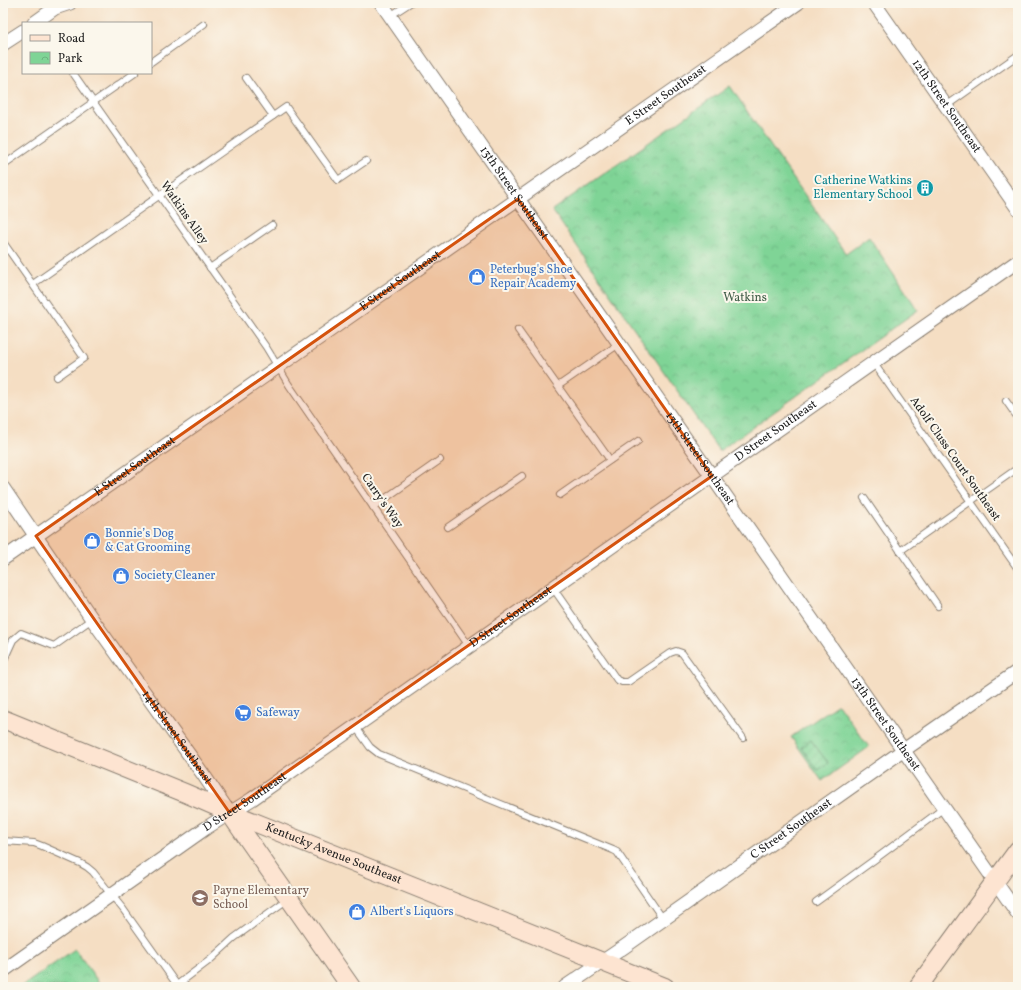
<svg xmlns="http://www.w3.org/2000/svg" width="1021" height="990" viewBox="0 0 1021 990" font-family="Vollkorn,serif">
<style>
.park{fill:url(#park-crowns);stroke:#4e7859}
.garden{fill:url(#garden-furrows);stroke:#4e7859}
.lines{fill:none;stroke-linecap:round;stroke-linejoin:round}
.lane-casing{stroke:#887d70;stroke-width:8}
.street-casing{stroke:#887d70;stroke-width:15}
.secondary-casing{stroke:#887d70;stroke-width:20}
.lane{stroke:#fff;stroke-width:6}
.street{stroke:#fff;stroke-width:13}
.secondary{stroke:#fde4d1;stroke-width:18}
.marked{fill:#d4530e;fill-opacity:0.2;stroke:#d4530e;stroke-width:3;stroke-linejoin:round}
.labels{text-anchor:middle;dominant-baseline:central;stroke-width:4;stroke-linejoin:round;paint-order:stroke}
.street-label{font-size:12px;fill:#1c1c1c;stroke:#fbf7ec}
.culture-label{font-size:12px;fill:#0d838f;stroke:#fbf7ec;text-anchor:end}
.shop-label{font-size:12px;fill:#366cbe;stroke:#fbf7ec;text-anchor:start}
.park-label{font-size:12px;fill:#3f5c47;stroke:#fbf7ec}
.education-label{font-size:12px;fill:#785e54;stroke:#fbf7ec;text-anchor:start}
</style>
<defs>
<pattern id="park-crowns" width="20" height="18" patternUnits="userSpaceOnUse"><rect width="20" height="18" fill="#7fd496"/><path d="M2 6a3 3 0 1 1 6 0M12 15a3 3 0 1 1 6 0" fill="none" stroke="#6db581"/></pattern>
<pattern id="garden-furrows" width="10" height="10" patternUnits="userSpaceOnUse"><rect width="10" height="10" fill="#7fd496"/><path d="M-1 1l2-2M0 10L10 0M9 11l2-2" fill="none" stroke="#6db581"/></pattern>
</defs>
<rect width="100%" height="100%" fill="#fbf7ec"/>
<filter id="ink" filterUnits="userSpaceOnUse"><feTurbulence type="fractalNoise" baseFrequency=".025" numOctaves="2"/><feDisplacementMap in="SourceGraphic" scale="8" xChannelSelector="R" yChannelSelector="G"/><feConvolveMatrix kernelMatrix="1 2 1 2 8 2 1 2 1" color-interpolation-filters="sRGB"/></filter>
<filter id="wash" filterUnits="userSpaceOnUse"><feTurbulence type="fractalNoise" baseFrequency=".012" numOctaves="4" result="noise"/><feDisplacementMap in="SourceGraphic" scale="16" xChannelSelector="R" yChannelSelector="G"/><feGaussianBlur stdDeviation="0.9" result="paint"/><feColorMatrix in="noise" values="0 0 0 0 0 0 0 0 0 0 0 0 0 0 0 0 0 1.4 0 .05"/><feComposite in="paint" operator="in"/></filter>
<g filter="url(#wash)">
<rect width="100%" height="100%" fill="#f5dec3"/>
<!-- park -->
<g class="park">
<polygon points="730,86 772,148 846,254 869,237 918,310 719,451 552,210"/>
<polygon points="838,704 869,747 822,781 791,737"/>
<polygon points="75,949 102,987 21,987"/>
</g>
<!-- garden -->
<polygon class="garden" points="811,740 828,763 817,770 801,747"/>
</g>
<g filter="url(#ink)">
<g class="lines">
<!-- lane casing -->
<g class="lane-casing">
<g id="lane">
<polyline points="390,16 410,3"/>
<polyline points="151,62 204,24"/>
<polyline points="73,73 266,347 289,385 469,646"/>
<polyline points="246,78 273,116"/>
<polyline points="946,106 1018,55"/>
<polyline points="3,165 135,73"/>
<polyline points="3,242 84,358 57,377"/>
<polyline points="210,268 272,225"/>
<polyline points="33,284 286,107 338,180 366,161"/>
<polyline points="518,330 610,460"/>
<polyline points="873,362 1018,569"/>
<polyline points="558,386 619,344"/>
<polyline points="1006,401 1018,418"/>
<polyline points="560,495 638,441"/>
<polyline points="864,498 938,606"/>
<polyline points="373,507 440,460"/>
<polyline points="448,527 522,476"/>
<polyline points="900,551 1018,468"/>
<polyline points="553,588 617,680 622,682 628,682 670,653 676,651 682,653 743,738"/>
<polyline points="3,662 13,640 21,633 54,646 92,619"/>
<polyline points="355,726 370,747 379,754 613,850 617,852 663,919"/>
<polyline points="3,841 34,843 42,846 80,863 87,867 93,872 123,909 177,985 210,960 234,938 288,899"/>
<polyline points="816,902 874,860 944,808"/>
</g>
</g>
<!-- street casing -->
<g class="street-casing">
<g id="street">
<path id="s1" d="M 381,3 L 1018,914"/>
<path id="s2" d="M 874,3 L 1018,209"/>
<polyline points="34,23 55,8 70,3"/>
<polyline points="3,44 23,31"/>
<path id="s3" d="M 3,488 L 92,619 L 205,777 L 228,811"/>
<path id="s4" d="M 3,559 L 798,3"/>
<path id="s5" d="M 3,971 L 206,828 L 252,799 L 1018,261"/>
<path id="s6" d="M 565,987 L 624,947 L 888,761 L 1018,671"/>
</g>
</g>
<!-- secondary casing -->
<g class="secondary-casing">
<g id="secondary">
<path id="s7" d="M 3,719 L 185,793 L 229,812 L 665,987"/>
<polyline points="229,812 351,987"/>
<polyline points="918,987 1018,850"/>
</g>
</g>
<!-- lane -->
<use href="#lane" class="lane"/>
<!-- street -->
<use href="#street" class="street"/>
<!-- secondary -->
<use href="#secondary" class="secondary"/>
</g>
</g>
<!-- marked area -->
<path class="marked" d="M 518,199 L 712,476 L 229,812 L 36,536 Z"/>
<!-- icons -->
<defs>
<g id="building-disc" transform="scale(0.9)"><circle r="9.5" fill="#0f9aa8" stroke="#fbf7ec"/><path d="M-4-6H4V6H1V3H-1V6H-4ZM-2.5-4.3h1.7v1.8h-1.7ZM.8-4.3h1.7v1.8H.8ZM-2.5-1h1.7V.8h-1.7ZM.8-1h1.7V.8H.8Z" fill="#fff"/></g>
<g id="shop-disc" transform="scale(0.9)"><circle r="9.5" fill="#3f7fe0" stroke="#fbf7ec"/><path d="M-5-2.5h2.3a2.7 3.5 0 0 1 5.4 0H5L5.5 6h-11ZM-1.5-2.5h3a1.5 2.3 0 0 0-3 0Z" fill="#fff"/></g>
<g id="supermarket-disc" transform="scale(0.9)"><circle r="9.5" fill="#3f7fe0" stroke="#fbf7ec"/><path d="M-6-5.5h2.5l.6 2H6L4.5 2H-2.5L-4.4-4H-6ZM-1.5 3.2a1.3 1.3 0 1 0 .1 0ZM3 3.2a1.3 1.3 0 1 0 .1 0Z" fill="#fff"/></g>
<g id="school-disc" transform="scale(0.9)"><circle r="9.5" fill="#8d6e63" stroke="#fbf7ec"/><path d="M0-5L7-2L0 1L-7-2ZM-4 1L0 2.5L4 1V4Q0 6-4 4Z" fill="#fff"/></g>
</defs>
<g fill-rule="evenodd">
<use href="#building-disc" x="925" y="188"/>
<use href="#shop-disc" x="477" y="277"/>
<use href="#shop-disc" x="92" y="541"/>
<use href="#shop-disc" x="121" y="576"/>
<use href="#supermarket-disc" x="243" y="713"/>
<use href="#school-disc" x="200" y="898"/>
<use href="#shop-disc" x="357" y="912"/>
</g>
<g class="labels">
<!-- street labels -->
<g class="street-label">
<text stroke="none"><textPath href="#s4" startOffset="809">E Street Southeast</textPath></text>
<text stroke="none"><textPath href="#s2" startOffset="126">12th Street Southeast</textPath></text>
<text stroke="none"><textPath href="#s1" startOffset="232">13th Street Southeast</textPath></text>
<text transform="translate(184 213) rotate(55)">Watkins Alley</text>
<text stroke="none"><textPath href="#s4" startOffset="485">E Street Southeast</textPath></text>
<text stroke="none"><textPath href="#s5" startOffset="943">D Street Southeast</textPath></text>
<text stroke="none"><textPath href="#s1" startOffset="556">13th Street Southeast</textPath></text>
<text transform="translate(955 459) rotate(55)">Adolf Cluss Court Southeast</text>
<text stroke="none"><textPath href="#s4" startOffset="161">E Street Southeast</textPath></text>
<text transform="translate(382 501) rotate(55)">Carry's Way</text>
<text stroke="none"><textPath href="#s5" startOffset="619">D Street Southeast</textPath></text>
<text stroke="none"><textPath href="#s1" startOffset="880">13th Street Southeast</textPath></text>
<text stroke="none"><textPath href="#s3" startOffset="304">14th Street Southeast</textPath></text>
<text stroke="none"><textPath href="#s5" startOffset="295">D Street Southeast</textPath></text>
<text stroke="none"><textPath href="#s6" startOffset="276">C Street Southeast</textPath></text>
<text stroke="none"><textPath href="#s7" startOffset="357">Kentucky Avenue Southeast</textPath></text>
</g>
<!-- culture labels -->
<g class="culture-label">
<text x="912" y="181">Catherine Watkins<tspan x="912" dy="14">Elementary School</tspan></text>
</g>
<!-- shop labels -->
<g class="shop-label">
<text x="490" y="270">Peterbug's Shoe<tspan x="490" dy="14">Repair Academy</tspan></text>
<text x="105" y="534">Bonnie’s Dog<tspan x="105" dy="14">&amp; Cat Grooming</tspan></text>
<text x="134" y="576">Society Cleaner</text>
<text x="256" y="713">Safeway</text>
<text x="370" y="912">Albert's Liquors</text>
</g>
<!-- park labels -->
<g class="park-label">
<text x="745" y="298">Watkins</text>
</g>
<!-- education labels -->
<g class="education-label">
<text x="213" y="891">Payne Elementary<tspan x="213" dy="14">School</tspan></text>
</g>
</g>
<!-- margin -->
<rect width="1021" height="990" fill="none" stroke="#fbf7ec" stroke-width="16"/>
<!-- legend -->
<rect x="22" y="22" width="130" height="52" fill="#fbf7ec" stroke="#a29f99"/>
<rect x="30" y="35" width="20" height="6" fill="#fde4d1" stroke="#a29f99"/>
<text x="58" y="42" font-size="12" fill="#1c1c1c">Road</text>
<rect x="30" y="52" width="20" height="12" fill="url(#park-crowns)" stroke="#a29f99"/>
<text x="58" y="62" font-size="12" fill="#1c1c1c">Park</text>
</svg>
